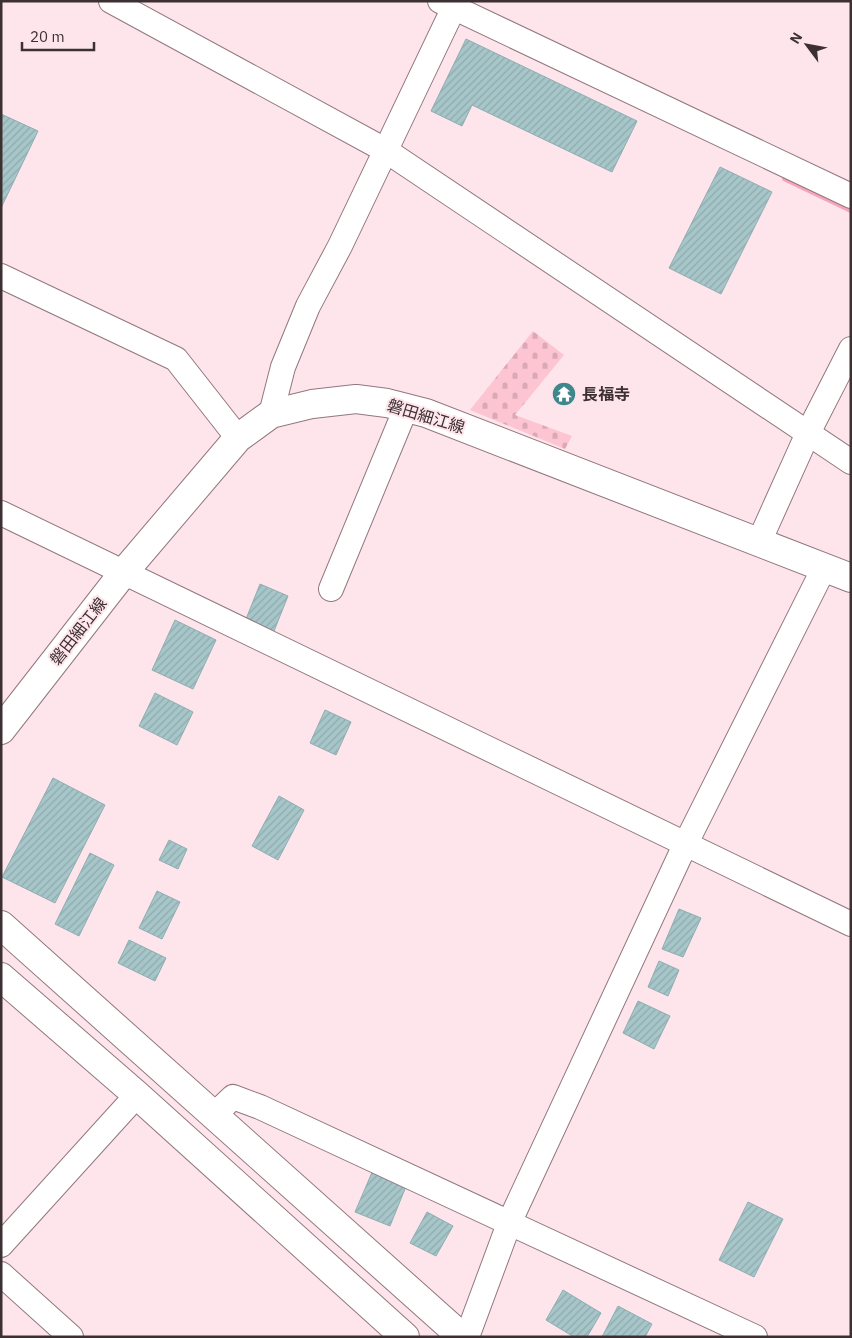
<svg xmlns="http://www.w3.org/2000/svg" width="852" height="1338" viewBox="0 0 852 1338" font-family="'IBM Plex Sans','Noto Sans JP',sans-serif">
<style>
.cemetery{fill:url(#cemetery-stones)}
.lines{fill:none;stroke-linecap:round;stroke-linejoin:round}
.stream{stroke:#f6a5bb;stroke-width:8}
.building{fill:url(#building-hatch);stroke:#8eaeb0}
.street-casing{stroke:#92777e;stroke-width:26}
.secondary-casing{stroke:#92777e;stroke-width:30}
.street{stroke:#fff;stroke-width:24}
.secondary{stroke:#fff;stroke-width:28}
.labels{text-anchor:middle;dominant-baseline:central;stroke-width:4;stroke-linejoin:round;paint-order:stroke}
.poi-label{font-size:16px;font-weight:bold;fill:#3c3033;stroke:#fde5eb;text-anchor:start}
.street-label{font-size:16px;fill:#3c3033;stroke:#fde5eb}
</style>
<defs>
<pattern id="cemetery-stones" width="16" height="16" patternUnits="userSpaceOnUse" patternTransform="scale(1.25)"><rect width="16" height="16" fill="#fdc4d2"/><path d="M2 7V4a2 2 0 0 1 4 0v3zM10 15v-3a2 2 0 0 1 4 0v3z" fill="#daa9b5"/></pattern>
<pattern id="building-hatch" width="6" height="6" patternUnits="userSpaceOnUse" patternTransform="scale(1.25)"><rect width="6" height="6" fill="#a6c6c9"/><path d="M-1 1l2-2M0 6l6-6M5 7l2-2" fill="none" stroke="#90aaad"/></pattern>
</defs>
<rect width="100%" height="100%" fill="#fde5eb"/>
<!-- cemetery -->
<polygon class="cemetery" points="533,331 564,355 515,415 572,436 565,449 470,410"/>
<g class="lines">
<!-- stream -->
<polyline class="stream" points="786,178 851,209"/>
</g>
<!-- building -->
<g class="building">
<polygon points="466,39 637,121 612,172 472,105 462,126 431,111"/>
<polygon points="1,114 38,131 1,208"/>
<polygon points="720,167 772,192 721,294 669,268"/>
<polygon points="260,584 288,596 274,631 246,619"/>
<polygon points="175,620 216,640 193,689 152,670"/>
<polygon points="155,693 193,712 177,745 139,726"/>
<polygon points="325,710 351,722 336,755 310,743"/>
<polygon points="53,778 105,805 55,903 2,877"/>
<polygon points="279,796 304,810 278,860 252,846"/>
<polygon points="169,840 187,849 178,869 159,860"/>
<polygon points="90,853 114,865 79,936 55,924"/>
<polygon points="157,891 180,902 162,939 139,928"/>
<polygon points="679,909 701,918 683,957 662,949"/>
<polygon points="129,940 166,958 155,981 118,963"/>
<polygon points="659,961 679,970 668,996 648,987"/>
<polygon points="638,1001 670,1016 654,1049 623,1033"/>
<polygon points="373,1170 407,1184 390,1226 355,1212"/>
<polygon points="748,1202 783,1219 754,1277 719,1260"/>
<polygon points="427,1212 453,1226 436,1256 410,1243"/>
<polygon points="563,1290 601,1313 587,1337 574,1337 546,1320"/>
<polygon points="618,1306 652,1324 645,1337 602,1337"/>
</g>
<g class="lines">
<!-- street casing -->
<g class="street-casing">
<g id="street">
<polyline points="111,1 385,150 851,462"/>
<polyline points="440,1 851,196"/>
<polyline points="1,276 176,359 238,438"/>
<polyline points="271,414 283,367 308,306 340,246 457,1"/>
<polyline points="1,513 851,924"/>
<polyline points="759,542 808,433 851,349"/>
<polyline points="331,589 406,408"/>
<polyline points="214,1115 233,1097 260,1107 755,1337"/>
<polyline points="1,1245 137,1095"/>
<polyline points="1,1274 71,1337"/>
<polyline points="467,1337 510,1221 685,845 824,568"/>
</g>
</g>
<!-- secondary casing -->
<g class="secondary-casing">
<g id="secondary">
<polyline points="1,730 124,572 238,438 271,414 312,404 356,399 387,403 426,413 851,578"/>
<polyline points="1,925 462,1337"/>
<polyline points="1,977 137,1095 405,1337"/>
</g>
</g>
<!-- street -->
<use href="#street" class="street"/>
<!-- secondary -->
<use href="#secondary" class="secondary"/>
</g>
<!-- icons -->
<defs>
<g id="temple-disc" transform="scale(1.25)"><circle r="9.5" fill="#3f878d" stroke="#fde5eb"/><path d="M0-6L5-2H3V0L6.5 2.5H4V6H1.5V3h-3V6H-4V2.5H-6.5L-3 0V-2H-5Z" fill="#fff"/></g>
</defs>
<g fill-rule="evenodd">
<use href="#temple-disc" x="564" y="394"/>
</g>
<g class="labels">
<!-- poi labels -->
<g class="poi-label">
<text x="582" y="394">長福寺</text>
</g>
<!-- street labels -->
<g class="street-label">
<text transform="translate(426 416) rotate(17)">磐田細江線</text>
<text transform="translate(78 631) rotate(-52)">磐田細江線</text>
</g>
</g>
<!-- border -->
<rect width="852" height="1338" fill="none" stroke="#3c3033" stroke-width="5"/>
<!-- north arrow -->
<g transform="translate(807 45) rotate(302)" stroke="#fde5eb" stroke-width="4" paint-order="stroke">
<path d="M0-4L9 19L0 12L-9 19Z" fill="#3c3033"/>
<text y="-8" font-size="14" font-weight="bold" text-anchor="middle" fill="#3c3033">N</text>
</g>
<!-- scale -->
<path d="M22 42v8h72v-8" fill="none" stroke="#3c3033" stroke-width="2.5"/>
<text x="30" y="42" font-size="15" fill="#3c3033" stroke="#fde5eb" stroke-width="4" paint-order="stroke">20 m</text>
</svg>
